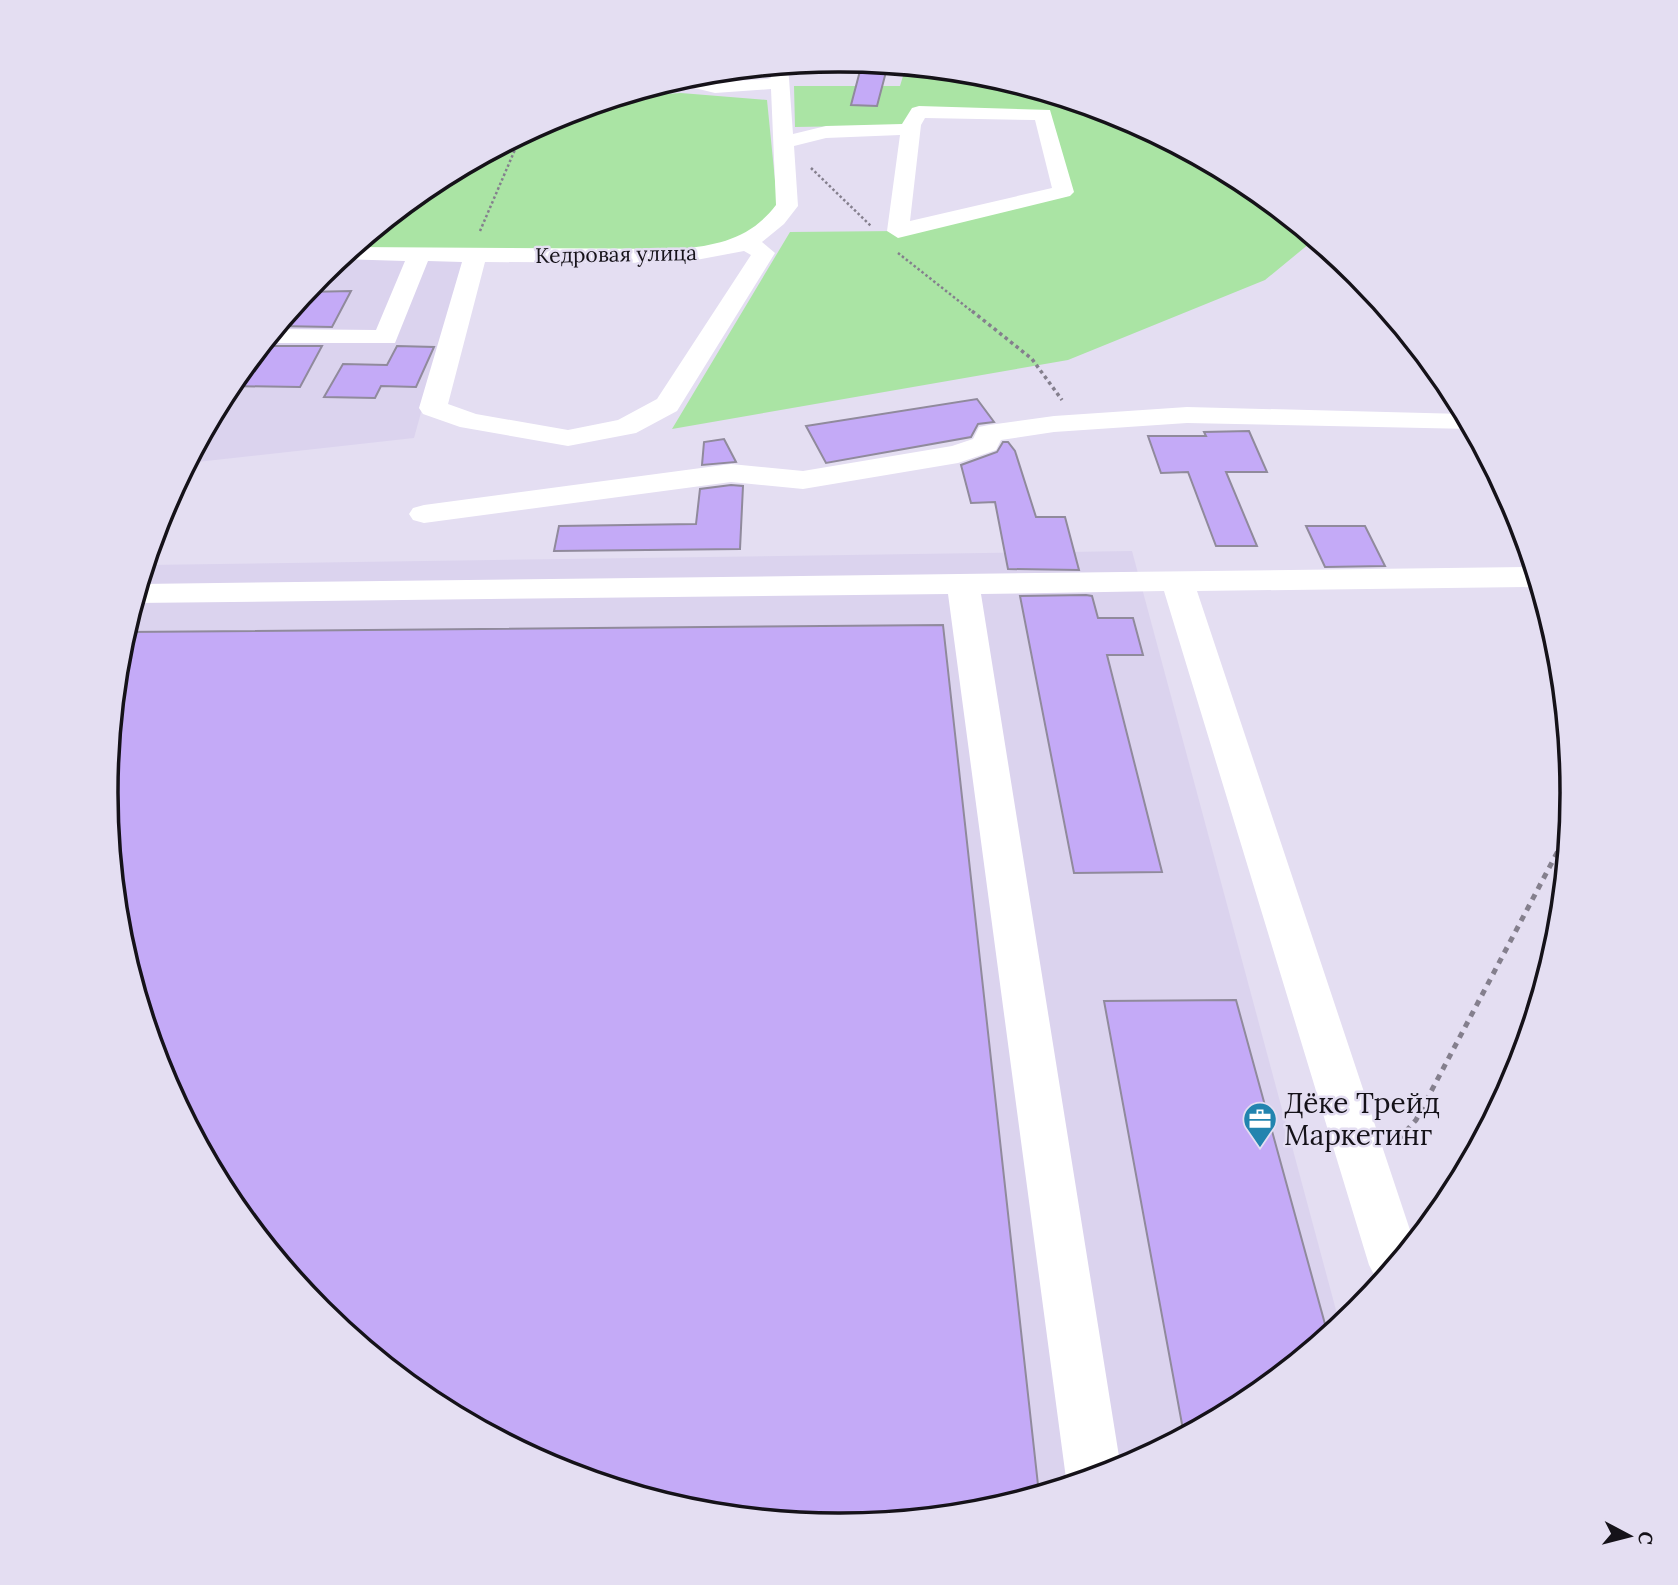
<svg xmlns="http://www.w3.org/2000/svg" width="1678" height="1585" viewBox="0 0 1678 1585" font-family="Lora,serif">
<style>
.built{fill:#dbd3ee}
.green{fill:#aae4a4}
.building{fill:#c4aaf7;stroke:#908a9c;stroke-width:2}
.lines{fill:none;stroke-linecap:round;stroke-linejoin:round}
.path-far3{stroke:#847f8d;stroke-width:2;stroke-dasharray:2.5 2.5;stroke-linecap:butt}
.path-far2{stroke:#847f8d;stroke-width:2.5;stroke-dasharray:2.5 2.5;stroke-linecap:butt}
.path-far1{stroke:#847f8d;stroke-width:3.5;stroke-dasharray:3.5 3.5;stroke-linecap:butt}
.path{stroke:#847f8d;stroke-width:5;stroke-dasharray:6 6;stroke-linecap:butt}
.minor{fill:#fff;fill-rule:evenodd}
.labels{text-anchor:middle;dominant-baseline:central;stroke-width:5;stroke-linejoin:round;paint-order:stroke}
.far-street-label{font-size:21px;fill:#151219;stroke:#e4def2}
.near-poi-label{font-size:28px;fill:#151219;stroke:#e4def2;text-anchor:start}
.rim{fill:none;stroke:#151219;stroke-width:3.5}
</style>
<rect width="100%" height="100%" fill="#e4def2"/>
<!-- built -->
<g class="built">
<polygon points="339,259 463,260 414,438 188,463 230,385 321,274"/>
<polygon points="1132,551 1340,1325 1246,1402 1119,1470 982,1511 839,1525 696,1511 558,1470 320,1311 229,1199 162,1073 120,935 106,792 120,649 146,565"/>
</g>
<!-- green -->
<g class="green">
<polygon points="906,66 982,74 1120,115 1247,183 1315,239 1265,280 1068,360 672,429 790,232 898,231 1063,192 1042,114 919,112 911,125 795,127 794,86 900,86"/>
<polygon points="681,93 767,100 778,210 753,232 713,249 351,249 432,183 559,115 619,97"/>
</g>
<!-- building -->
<g class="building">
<polygon points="861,67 887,68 877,106 851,105"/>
<polygon points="351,291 332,327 278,326 306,292"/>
<polygon points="263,345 264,346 322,346 300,387 229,386"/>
<polygon points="397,346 434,347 416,387 381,386 375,398 324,397 343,364 387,365"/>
<polygon points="977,399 994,422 978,424 971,437 826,463 806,426"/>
<polygon points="1249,431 1267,472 1226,472 1257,546 1216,546 1188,472 1161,473 1148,436 1206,436 1204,432"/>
<polygon points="724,439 736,462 702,465 704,442"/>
<polygon points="1003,442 1008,442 1015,451 1036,517 1065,517 1079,570 1008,569 995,502 971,503 961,465 997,452"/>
<polygon points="731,485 743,486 740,549 554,551 559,526 696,524 700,489"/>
<polygon points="1306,526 1365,526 1385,566 1325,567"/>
<polygon points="1086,595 1092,596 1098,618 1133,618 1143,655 1107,655 1162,872 1074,873 1020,596"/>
<polygon points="943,625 1039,1494 982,1511 839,1525 696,1511 558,1470 431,1402 320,1311 229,1199 162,1073 120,935 106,792 120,649 125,632"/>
<polygon points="1236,1000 1328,1335 1246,1402 1184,1435 1104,1001"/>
</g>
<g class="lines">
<!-- path-far3 -->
<g class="path-far3">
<polyline points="631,93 657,90"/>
<polyline points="519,139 521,135"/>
</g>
<!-- path-far2 -->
<g class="path-far2">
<polyline points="811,168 872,227"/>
<polyline points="480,231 520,138"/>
<polyline points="898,253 974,313"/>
</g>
<!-- path-far1 -->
<polyline class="path-far1" points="972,311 1032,359 1062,400"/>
<!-- path -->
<polyline class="path" points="1398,1140 1416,1120 1568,832"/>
<!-- minor -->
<g class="minor">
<path d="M 788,65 L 793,134 L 826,126 L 902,124 L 912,108 L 919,106 L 1050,110 L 1074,192 L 1070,196 L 898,238 L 887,231 L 900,135 L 826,138 L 794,146 L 798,206 L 784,224 L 762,242 L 775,253 L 677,411 L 636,433 L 568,446 L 460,427 L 423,414 L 419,408 L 462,262 L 428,261 L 395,343 L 264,343 L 275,329 L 376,330 L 405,261 L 339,259 L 354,247 L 680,249 C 719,245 751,238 776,205 L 771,89 L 715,93 L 670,82 L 687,76 L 715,82 L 767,79 L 771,78 L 771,66 ZM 925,118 L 1035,120 L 1052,188 L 910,221 L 921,125 ZM 744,251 L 751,255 L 657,399 L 618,420 L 568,430 L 476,414 L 448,404 L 485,262 L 680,263 Z"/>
<polygon points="1187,407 1464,414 1472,429 1187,423 1054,432 1001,440 996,450 958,463 803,489 731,482 424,523 413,520 409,514 413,508 424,505 731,464 803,471 952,446 973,439 979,427 989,425 1054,416"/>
<polygon points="1533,567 1539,586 1536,587 1197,591 1414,1242 1379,1284 1369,1265 1164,591 981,594 1121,1469 1067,1486 948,594 134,603 140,584"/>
</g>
</g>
<!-- icons -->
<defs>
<g id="office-pin" transform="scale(1.75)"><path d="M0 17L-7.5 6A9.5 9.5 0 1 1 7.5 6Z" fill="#2284af" stroke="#e4def2"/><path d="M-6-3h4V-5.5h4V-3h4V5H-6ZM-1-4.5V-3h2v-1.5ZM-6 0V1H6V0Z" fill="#fff"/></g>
</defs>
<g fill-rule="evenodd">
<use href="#office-pin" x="1260" y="1119"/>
</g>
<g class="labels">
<!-- far-street labels -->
<g class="far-street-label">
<text transform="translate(616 254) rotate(-1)">Кедровая улица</text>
</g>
<!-- near-poi labels -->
<g class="near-poi-label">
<text x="1284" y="1103">Дёке Трейд<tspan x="1284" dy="32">Маркетинг</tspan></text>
</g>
</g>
<!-- crop -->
<path d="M0 0H1678V1585H0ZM838 72H840A720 720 0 0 1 1560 792V793A720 720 0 0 1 840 1513H838A720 720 0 0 1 118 793V792A720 720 0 0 1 838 72Z" fill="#e4def2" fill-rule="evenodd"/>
<path class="rim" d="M838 72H840A720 720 0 0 1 1560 792V793A720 720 0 0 1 840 1513H838A720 720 0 0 1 118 793V792A720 720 0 0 1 838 72Z"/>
<!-- north arrow -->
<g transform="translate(1629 1536) rotate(97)" stroke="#e4def2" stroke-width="5" paint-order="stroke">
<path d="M0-5L12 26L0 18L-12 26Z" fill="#151219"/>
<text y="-10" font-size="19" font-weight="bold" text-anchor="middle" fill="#151219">С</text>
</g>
</svg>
